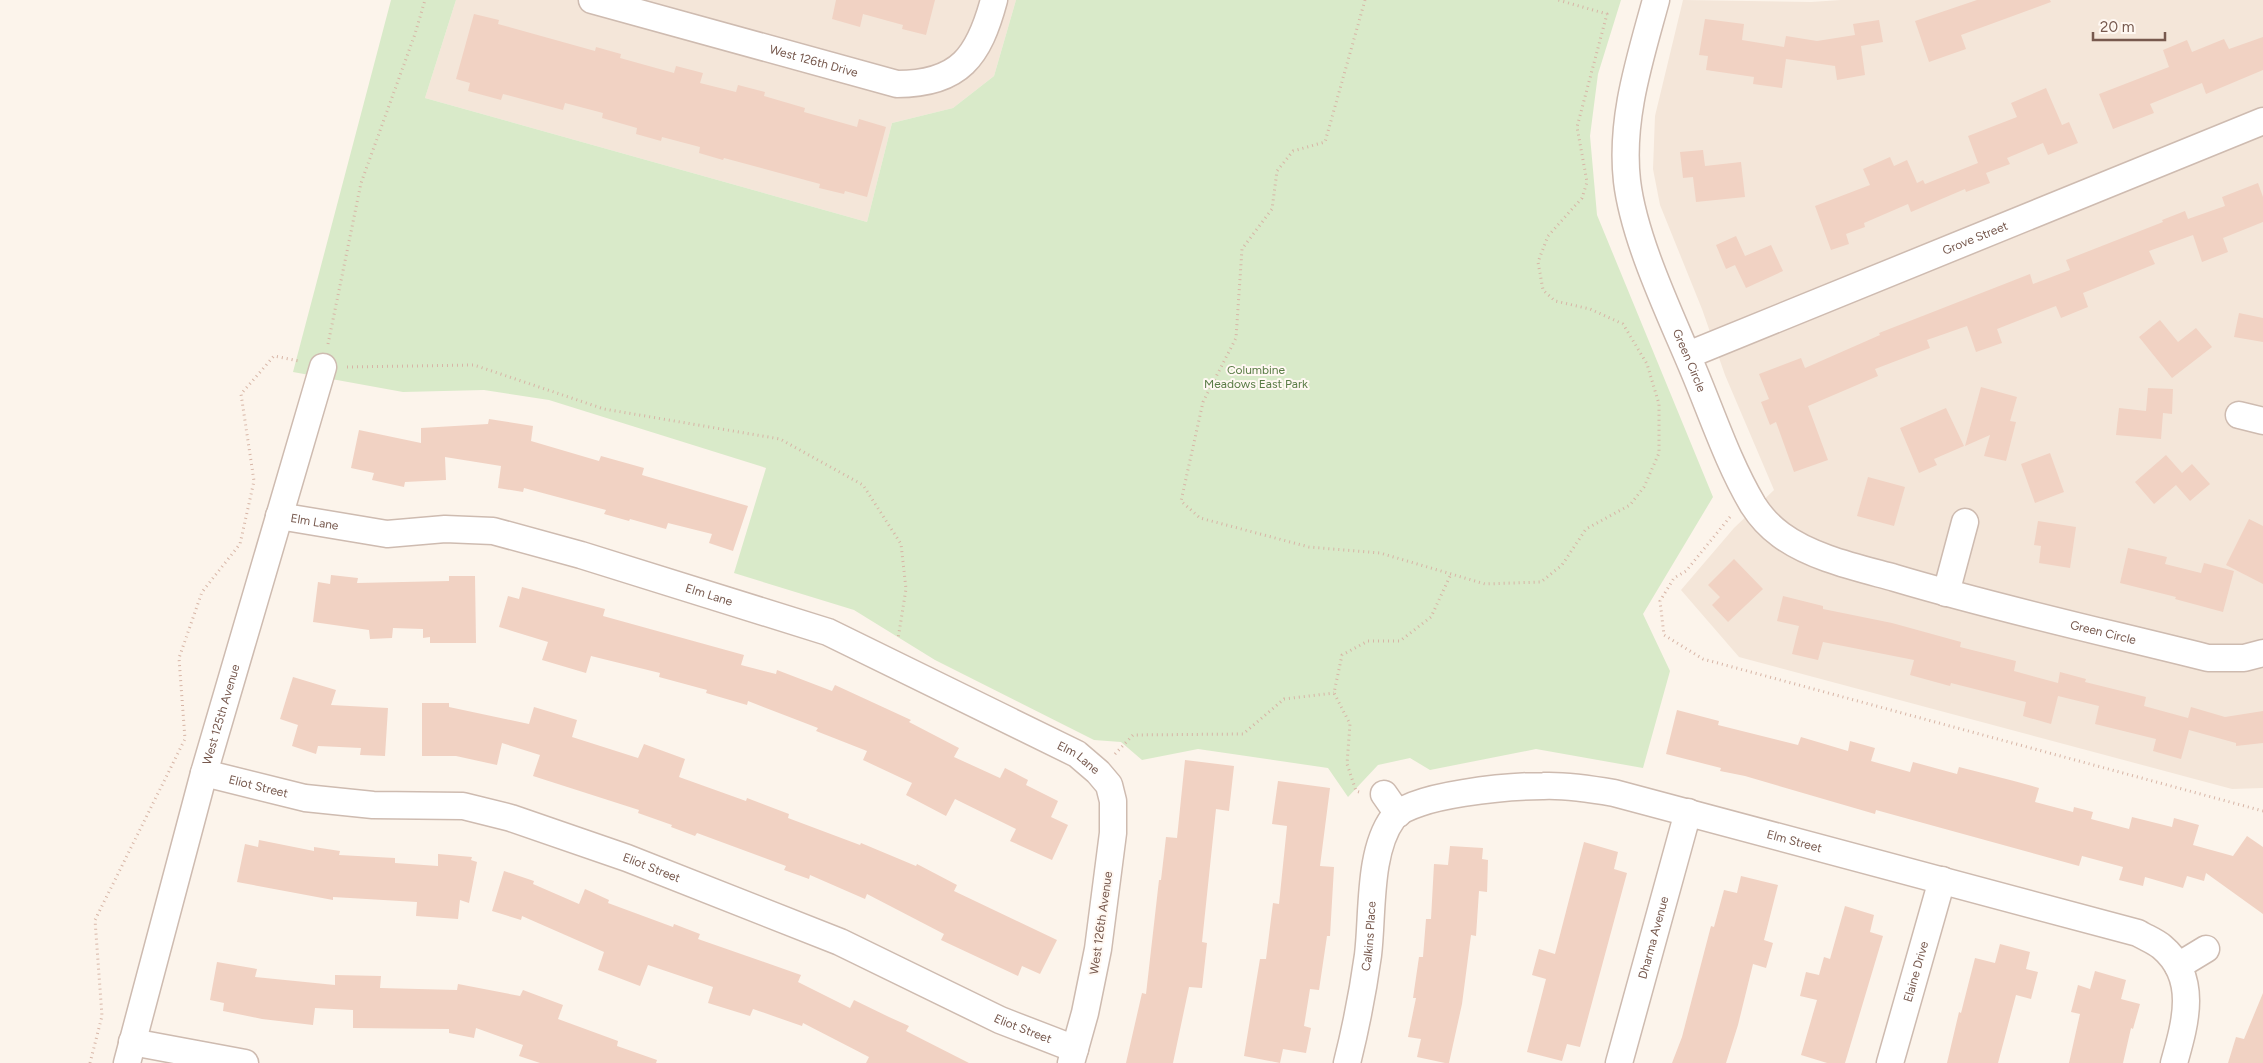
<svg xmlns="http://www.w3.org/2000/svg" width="2263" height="1063" viewBox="0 0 2263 1063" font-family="Figtree,sans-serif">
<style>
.residential{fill:#f4e6d9}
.green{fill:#d9eac9}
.building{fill:#f1d2c3}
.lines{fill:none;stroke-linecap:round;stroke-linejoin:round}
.minor-casing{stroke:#cebbb0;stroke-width:29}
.path{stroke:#d7b5a6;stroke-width:3;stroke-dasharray:1 4;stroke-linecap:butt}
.minor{stroke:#fff;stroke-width:26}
.labels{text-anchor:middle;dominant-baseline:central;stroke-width:4;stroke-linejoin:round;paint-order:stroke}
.street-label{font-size:12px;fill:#77594e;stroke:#fff8f2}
.park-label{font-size:12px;fill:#5a7c46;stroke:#fff8f2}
</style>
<rect width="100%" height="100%" fill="#fcf4eb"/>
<!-- residential -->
<g class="residential">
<polygon points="456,0 1016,0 994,76 953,108 892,123 867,222 425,98"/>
<polygon points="1683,0 1811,2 1841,0 2263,0 2263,788 2232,789 1739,657 1681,590 1734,528 1774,490 1725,375 1702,309 1660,205 1653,169 1655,116"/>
</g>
<!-- green -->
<polygon class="green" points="391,0 456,0 425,98 867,222 892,123 953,108 994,76 1016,0 1621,0 1598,74 1590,136 1597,215 1713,497 1643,614 1670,671 1643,768 1536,749 1430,770 1410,758 1378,765 1348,797 1328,768 1198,749 1142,760 1121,742 1094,740 935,660 854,610 734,573 766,468 549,400 484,390 403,392 293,372"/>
<!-- building -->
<g class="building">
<polygon points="836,0 935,0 926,35 902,29 903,25 863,14 860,27 832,19"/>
<polygon points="1977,0 2050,0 2051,2 1961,35 1966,49 1929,62 1915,21"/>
<polygon points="474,14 499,20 498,24 595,51 596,47 621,54 620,58 674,73 676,66 703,73 700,83 736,92 738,85 765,92 764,96 805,108 804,112 857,127 859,119 886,127 867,197 845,191 844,194 819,188 820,184 724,158 723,160 699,153 700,147 662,137 661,141 636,134 637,128 602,118 603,113 565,103 563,110 503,94 501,100 468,91 470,83 456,79"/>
<polygon points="1705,19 1744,24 1742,40 1784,47 1786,36 1817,41 1855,35 1853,24 1879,20 1883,42 1861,46 1865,75 1837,80 1835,66 1786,59 1782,88 1753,84 1754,77 1706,70 1708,56 1699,55"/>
<polygon points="2263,37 2263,70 2206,94 2202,83 2150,104 2154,113 2113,129 2099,94 2169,67 2163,50 2187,40 2192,52 2224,39 2229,49"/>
<polygon points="2046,88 2062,125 2069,122 2078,143 2048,155 2043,143 2007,158 2010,164 1986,173 1990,183 1966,192 1965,189 1911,212 1908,204 1864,223 1865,227 1846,234 1849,244 1831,250 1815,206 1870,185 1863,169 1890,157 1894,166 1907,160 1917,183 1923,180 1925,184 1978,163 1968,136 2017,117 2011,103"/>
<polygon points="1703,150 1705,166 1741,162 1745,197 1696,202 1693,177 1683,178 1680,152"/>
<polygon points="2258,183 2263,197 2263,222 2223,238 2228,252 2202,262 2193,235 2149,251 2155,264 2083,293 2088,307 2061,318 2056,306 1997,329 2002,343 1976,352 1967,326 1927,340 1930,348 1875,369 1878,376 1808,406 1828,460 1794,472 1776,422 1770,425 1761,402 1769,399 1759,374 1801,358 1805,368 1880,335 1879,333 2030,274 2033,284 2070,270 2066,260 2163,222 2162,220 2185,211 2188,219 2225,206 2222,197"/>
<polygon points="1736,236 1745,256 1771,245 1783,271 1746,288 1735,265 1726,269 1716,245"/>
<polygon points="2239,313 2263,318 2263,342 2234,337"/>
<polygon points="2160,320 2178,342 2196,328 2212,347 2172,378 2139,337"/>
<polygon points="1981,387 2017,397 2010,421 2016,422 2006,461 1984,456 1990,435 1965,446"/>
<polygon points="2148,388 2173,389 2172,414 2163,413 2161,439 2116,435 2119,408 2146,411"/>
<polygon points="1946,408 1964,446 1934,459 1937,465 1919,473 1900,428"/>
<polygon points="489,419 533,426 531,441 599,461 601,456 644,468 642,475 748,506 733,551 709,543 712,534 668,523 666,529 630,519 629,521 604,514 606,510 524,488 523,492 498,488 501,466 445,457 446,480 405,482 404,487 372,480 374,473 351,468 359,430 421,443 421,428 488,424"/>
<polygon points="2050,453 2064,492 2035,503 2021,464"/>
<polygon points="2166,455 2182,473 2192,464 2210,484 2190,501 2176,485 2154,504 2135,482"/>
<polygon points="1868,477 1905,487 1894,526 1857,516"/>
<polygon points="2249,519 2263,526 2263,584 2226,565"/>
<polygon points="2038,521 2076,527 2070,568 2039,563 2041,546 2034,545"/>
<polygon points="2128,548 2167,557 2165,564 2201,573 2204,563 2234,571 2223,612 2175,599 2176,597 2120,583"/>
<polygon points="1734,559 1763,589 1728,622 1712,605 1720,597 1708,585"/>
<polygon points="331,575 358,578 357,583 449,581 449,576 475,576 476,643 430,643 430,637 423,638 423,629 393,628 392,638 370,639 369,630 313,622 318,582 330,584"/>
<polygon points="522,587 605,609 603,616 744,655 741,665 776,674 777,670 832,691 835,685 911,720 909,722 959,748 954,757 1000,778 1005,768 1028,780 1026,785 1058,801 1051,817 1068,825 1052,860 1010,841 1016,829 955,799 946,816 906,795 912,783 863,760 867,751 816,731 818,728 748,701 747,705 706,693 707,690 659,677 660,673 591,656 586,673 542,660 548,642 499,627 508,596 519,599"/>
<polygon points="1783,596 1823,606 1823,609 1892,623 1961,642 1960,647 2016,661 2014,671 2058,683 2060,672 2086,679 2085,682 2146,697 2144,706 2188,718 2191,707 2225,717 2263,711 2263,743 2236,746 2236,743 2189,730 2181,759 2153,751 2156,739 2095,724 2099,706 2058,696 2051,724 2023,716 2026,702 1951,683 1950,686 1910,675 1914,660 1823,642 1818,660 1792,654 1799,626 1777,621"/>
<polygon points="293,677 336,690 331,705 388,708 385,756 360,755 361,748 318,746 316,754 292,746 298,725 280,719"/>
<polygon points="422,703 449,703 449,707 529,724 534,707 577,720 572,737 638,758 644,744 685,759 679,777 746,801 747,798 789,814 788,818 860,845 861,843 916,866 917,864 957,885 954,891 1057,940 1040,974 1022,966 1018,976 941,940 944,934 867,894 865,899 810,875 809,879 784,870 786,866 697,833 695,836 671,827 672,825 638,813 639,810 533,776 540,755 502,743 497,765 456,756 422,756"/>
<polygon points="1677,710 1719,721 1718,725 1798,745 1801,737 1848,751 1850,741 1875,748 1871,761 1910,772 1913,762 1957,774 1959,767 2014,781 2039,788 2035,802 2073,812 2074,807 2093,812 2091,819 2129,829 2132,817 2172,827 2174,818 2199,825 2193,845 2233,856 2247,836 2263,847 2263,914 2206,873 2204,881 2187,876 2183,888 2145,877 2143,886 2119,880 2123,867 2082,856 2079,866 1876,810 1875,814 1745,776 1720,771 1721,768 1666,754"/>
<polygon points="1185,760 1234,766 1229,811 1216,809 1202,942 1207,943 1202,988 1189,987 1173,1063 1126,1063 1142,993 1146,994 1159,880 1161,880 1166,837 1177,838"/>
<polygon points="1278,781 1330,788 1320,866 1334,867 1330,936 1327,936 1319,990 1310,989 1304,1026 1311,1028 1306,1053 1283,1049 1280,1063 1244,1056 1260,959 1266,959 1273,903 1279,904 1287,826 1272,824"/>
<polygon points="259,840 314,851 314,847 340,851 339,855 395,858 395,863 438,866 438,854 472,857 471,860 477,862 469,903 460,900 458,919 416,916 417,902 333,897 333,900 237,882 245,844 258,847"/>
<polygon points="1584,842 1618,852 1614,869 1627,873 1580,1047 1567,1044 1562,1061 1527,1052 1546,979 1532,975 1539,949 1555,954"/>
<polygon points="1450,846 1483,848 1482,859 1488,860 1487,892 1479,891 1476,936 1471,935 1462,1004 1449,1063 1445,1063 1417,1057 1421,1039 1408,1037 1416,998 1413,998 1419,957 1423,957 1426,919 1431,919 1434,864 1448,865"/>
<polygon points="504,871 534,881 533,884 579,904 585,889 609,900 608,903 673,927 674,924 700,934 698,939 801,975 798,982 850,1008 854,1000 889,1017 909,1026 906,1031 969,1063 866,1063 869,1057 803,1023 802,1026 753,1009 750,1016 708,1003 713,987 648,965 640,986 598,970 604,952 522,916 521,920 492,911"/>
<polygon points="1741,876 1778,885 1764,940 1773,943 1766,968 1753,964 1738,1025 1726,1063 1672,1063 1682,1037 1711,926 1714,927 1724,890 1737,893"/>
<polygon points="1845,906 1874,915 1870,932 1883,936 1845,1063 1827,1063 1801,1055 1817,1000 1800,996 1806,972 1819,975 1824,957 1830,959"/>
<polygon points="2000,944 2030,952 2026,969 2038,972 2031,999 2016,995 1998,1063 1947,1063 1959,1012 1961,1013 1975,958 1995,963"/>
<polygon points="217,962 257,969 255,977 335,985 335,975 381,976 380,988 457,990 458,984 520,996 523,990 563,1005 558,1019 618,1041 617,1046 657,1060 656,1063 540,1063 519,1056 523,1045 476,1028 474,1038 449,1033 449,1029 353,1028 353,1010 315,1008 313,1025 262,1019 223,1011 224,1003 210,1000"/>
<polygon points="2095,971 2126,980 2121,999 2140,1004 2133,1029 2131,1028 2123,1063 2069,1063 2080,1014 2071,1012 2078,985 2090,989"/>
<polygon points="2263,993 2263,1063 2228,1063 2236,1037 2244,1039"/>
</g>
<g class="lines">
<!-- minor casing -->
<g class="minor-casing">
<g id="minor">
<path id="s1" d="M 592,0 L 897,84 C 960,84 979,56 994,0"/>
<path id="s2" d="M 1656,0 C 1640,59 1620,119 1627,181 C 1634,240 1670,314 1693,369 C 1712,414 1728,463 1753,505 C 1760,516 1770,527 1781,535 C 1812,558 1859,568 1895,578 C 1999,609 2104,632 2208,658 L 2244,658 L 2263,653"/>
<path id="s3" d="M 1688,355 L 2263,121"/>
<polyline points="2239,415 2263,421"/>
<path id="s4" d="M 279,516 L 387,534 L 445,529 L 493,531 L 581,555 L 828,632 L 1077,754 L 1098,772 L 1109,785 L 1113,801 L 1113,833 L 1098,949 L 1085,1013 L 1071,1063"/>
<polyline points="1946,593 1965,522"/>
<path id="s5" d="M 204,773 L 305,798 L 373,805 L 463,806 L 511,818 L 627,858 L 840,942 L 1000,1020 L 1075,1049"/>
<polyline points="1384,794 1398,814"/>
<polyline points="2178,966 2206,949"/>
<polyline points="132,1042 245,1063"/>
<path id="s6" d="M 127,1063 L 204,773 L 323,367"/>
<path id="s7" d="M 1347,1063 C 1356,1027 1363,991 1368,955 C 1373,914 1368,852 1393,818 C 1411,794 1513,786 1543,786 C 1566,785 1591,789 1614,793 L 2138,933 C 2146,938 2155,941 2162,947 C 2199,978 2185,1024 2174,1063"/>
<path id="s8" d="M 1619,1063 L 1688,812"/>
<path id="s9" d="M 1890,1063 L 1942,880"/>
</g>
</g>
<!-- path -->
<g class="path">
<polyline points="1365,0 1325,142 1293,151 1277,171 1272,209 1242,249 1236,338 1203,402 1181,501 1200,518 1309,547 1380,553 1485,584 1541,582 1562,565 1586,529 1630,505 1644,487 1659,453 1659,404 1647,364 1623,324 1590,309 1555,301 1543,290 1538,262 1548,236 1582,198 1587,182 1577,127 1607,14 1558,0"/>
<polyline points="328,344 361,183 415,34 425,0"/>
<polyline points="347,367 474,365 604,409 780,439 863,485 901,544 906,589 898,639"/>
<polyline points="1730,517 1686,571 1674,578 1660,601 1664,635 1703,659 2263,811"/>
<polyline points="1115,754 1133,735 1243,734 1284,699 1334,693"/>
<polyline points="1359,792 1356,791 1347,764 1350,724 1334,693 1342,655 1368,641 1400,641 1431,617 1451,574"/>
<polyline points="90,1063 102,1016 95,920 185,739 179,658 202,592 240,544 254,481 241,394 274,356 299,361"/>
</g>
<!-- minor -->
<use href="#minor" class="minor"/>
</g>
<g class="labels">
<!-- street labels -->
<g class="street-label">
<text stroke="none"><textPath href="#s1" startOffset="230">West 126th Drive</textPath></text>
<text stroke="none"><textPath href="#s3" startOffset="310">Grove Street</textPath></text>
<text stroke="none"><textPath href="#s2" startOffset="375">Green Circle</textPath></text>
<text stroke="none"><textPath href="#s4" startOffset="36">Elm Lane</textPath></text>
<text stroke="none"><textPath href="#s4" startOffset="441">Elm Lane</textPath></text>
<text stroke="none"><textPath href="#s2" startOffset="912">Green Circle</textPath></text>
<text stroke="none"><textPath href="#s6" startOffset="361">West 125th Avenue</textPath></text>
<text stroke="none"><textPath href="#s4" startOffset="846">Elm Lane</textPath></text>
<text stroke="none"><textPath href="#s5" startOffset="56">Eliot Street</textPath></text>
<text stroke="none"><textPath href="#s7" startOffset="665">Elm Street</textPath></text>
<text stroke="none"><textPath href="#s5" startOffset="461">Eliot Street</textPath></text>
<text transform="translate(1101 923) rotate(-82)">West 126th Avenue</text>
<text stroke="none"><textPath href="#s7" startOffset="129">Calkins Place</textPath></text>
<text stroke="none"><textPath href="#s8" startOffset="130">Dharma Avenue</textPath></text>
<text stroke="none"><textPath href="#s9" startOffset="95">Elaine Drive</textPath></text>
<text stroke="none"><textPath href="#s5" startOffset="866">Eliot Street</textPath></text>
</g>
<!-- park labels -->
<g class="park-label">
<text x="1256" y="370">Columbine<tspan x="1256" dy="14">Meadows East Park</tspan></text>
</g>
</g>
<!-- scale -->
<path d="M2093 32v8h72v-8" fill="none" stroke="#77594e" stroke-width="2.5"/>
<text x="2100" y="32" font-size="15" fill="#77594e" stroke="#fff8f2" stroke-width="4" paint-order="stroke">20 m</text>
</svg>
